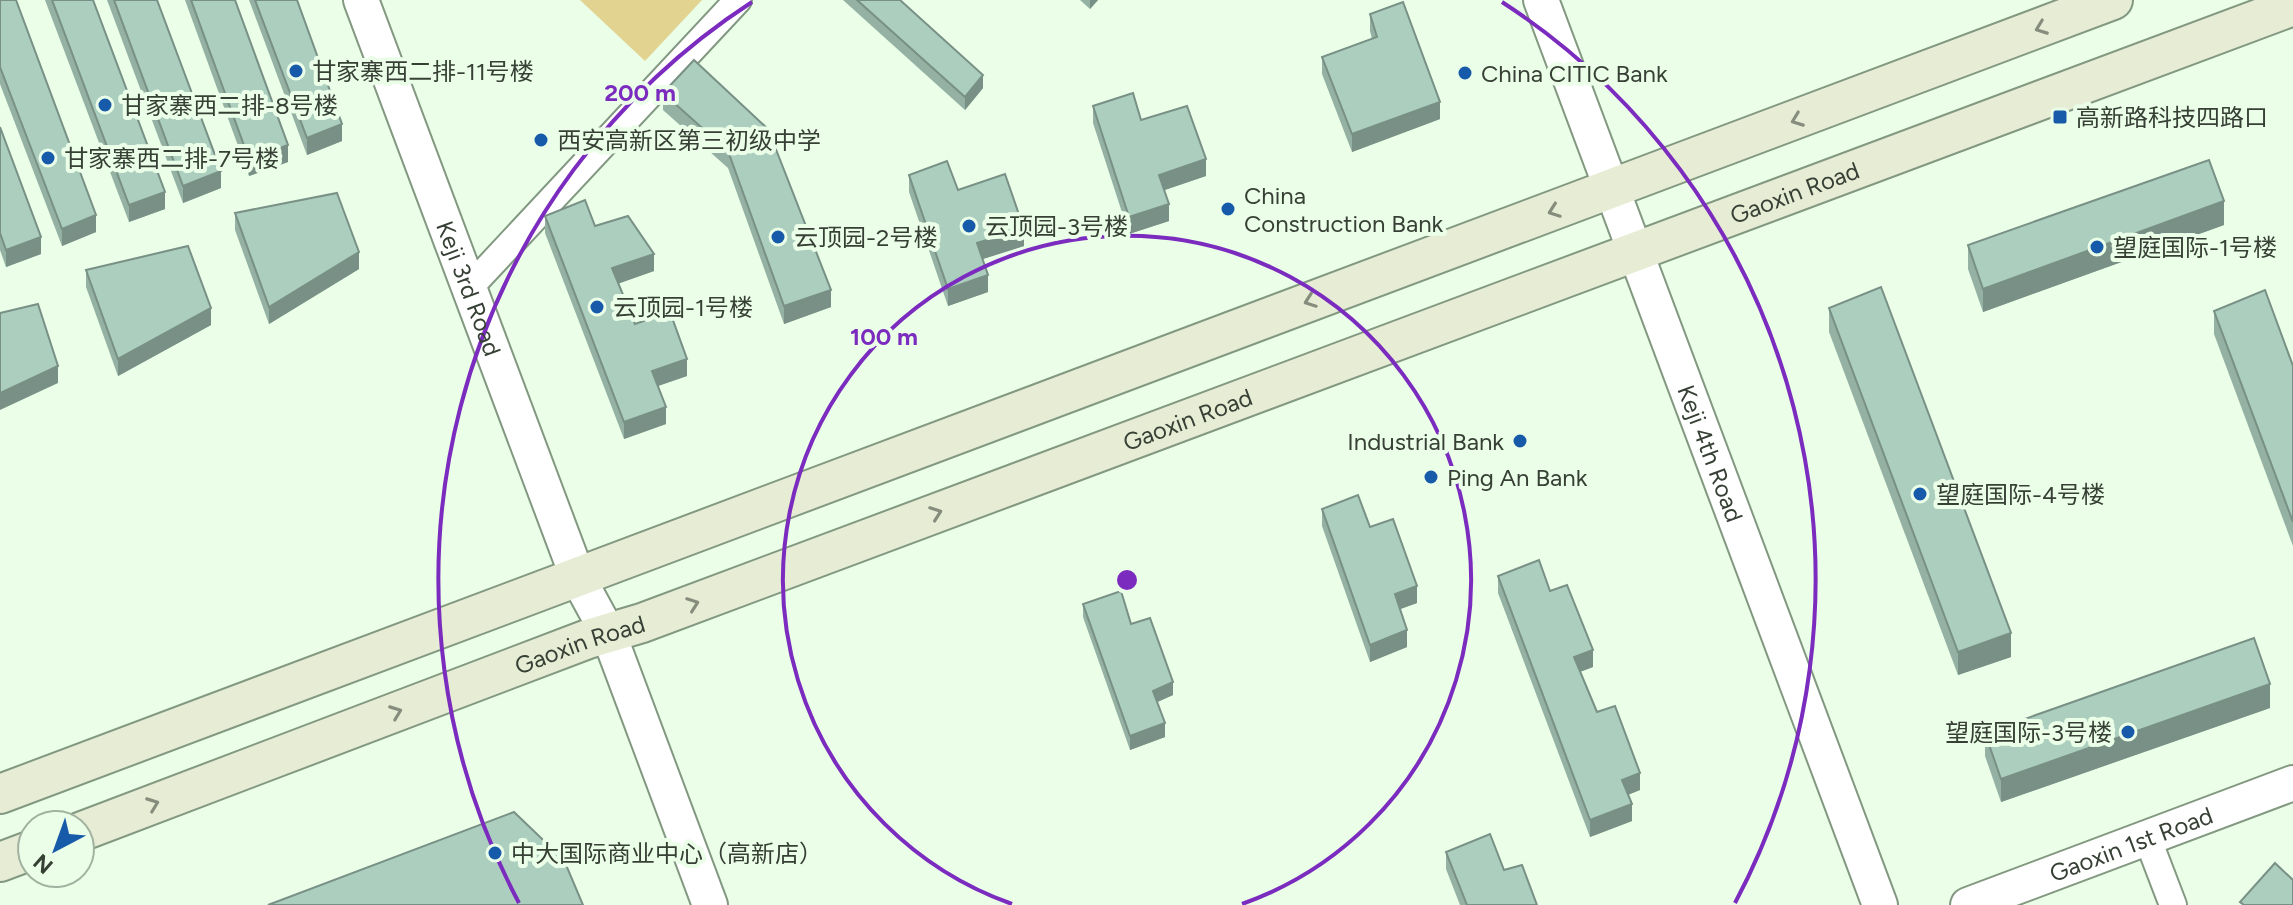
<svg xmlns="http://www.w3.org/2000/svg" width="2293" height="905" viewBox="0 0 2293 905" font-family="Figtree,'Noto Sans SC',sans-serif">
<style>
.green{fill:#e3d390}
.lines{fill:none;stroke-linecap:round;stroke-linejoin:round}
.minor-casing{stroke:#829880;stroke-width:30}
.tertiary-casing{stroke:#829880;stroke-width:38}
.secondary-casing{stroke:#829880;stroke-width:42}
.minor{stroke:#fff;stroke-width:26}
.tertiary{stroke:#fff;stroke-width:34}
.secondary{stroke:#e7ecd5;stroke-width:38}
.wall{fill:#94b1a3}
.shaded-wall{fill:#789085}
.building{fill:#accebe;stroke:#789085;stroke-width:2}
.oneway{stroke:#868d7d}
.ring{fill:none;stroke:#7b2cbf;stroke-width:4}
.poi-dot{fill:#175aaa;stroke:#eafee8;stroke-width:3}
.labels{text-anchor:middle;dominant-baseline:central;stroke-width:8;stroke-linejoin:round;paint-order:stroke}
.poi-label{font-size:24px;fill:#374035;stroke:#eafee8;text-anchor:start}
.street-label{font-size:24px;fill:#374035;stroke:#eafee8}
.centre{fill:#7b2cbf;stroke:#eafee8;stroke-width:4}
.ring-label{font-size:24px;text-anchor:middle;font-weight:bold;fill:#7b2cbf;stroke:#eafee8;stroke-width:8;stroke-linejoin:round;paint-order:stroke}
</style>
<rect width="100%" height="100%" fill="#eafee8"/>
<!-- green -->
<polygon class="green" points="580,0 702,0 645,61"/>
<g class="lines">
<!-- minor casing -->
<g class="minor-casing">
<g id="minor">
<polyline points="470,287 738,0"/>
<polyline points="2147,837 2173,905"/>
</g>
</g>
<!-- tertiary casing -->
<g class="tertiary-casing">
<g id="tertiary">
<path id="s1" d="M 361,0 L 578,578 L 609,635 L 710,905"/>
<path id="s2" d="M 1541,0 L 1880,905"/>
<path id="s3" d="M 1968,905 L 2293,783"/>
</g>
</g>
<!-- secondary casing -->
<g class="secondary-casing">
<g id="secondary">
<polyline points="0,794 2113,0"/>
<path id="s4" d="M 80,832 L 588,639 L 642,623 L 2293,6"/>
<polyline points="0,862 32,850"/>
</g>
</g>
<!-- minor -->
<use href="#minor" class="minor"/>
<!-- tertiary -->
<use href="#tertiary" class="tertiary"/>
<!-- secondary -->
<use href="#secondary" class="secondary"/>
</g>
<!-- wall -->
<g class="wall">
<polygon points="0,0 96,232 62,246 0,84"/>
<polygon points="45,0 93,0 165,209 129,222"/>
<polygon points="107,0 157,0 221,188 183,203"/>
<polygon points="185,0 235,0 288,162 249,176"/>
<polygon points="249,0 297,0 342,141 307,155"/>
<polygon points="843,0 900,0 983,88 965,110"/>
<polygon points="1080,0 1098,0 1090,9"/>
<polygon points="1370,14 1440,119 1352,152 1322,74 1322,57 1372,39 1370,31"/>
<polygon points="663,93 768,129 831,307 784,324 728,168 663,110"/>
<polygon points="1093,106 1141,120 1206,176 1164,190 1169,221 1129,234 1093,123"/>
<polygon points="0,127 41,254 6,267 0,250"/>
<polygon points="909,175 958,190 1024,246 982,259 988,292 948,306 909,192"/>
<polygon points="235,213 359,269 269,324 235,230"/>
<polygon points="545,216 654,271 618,283 635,324 687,376 658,386 666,424 624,439 545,233"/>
<polygon points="2224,225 1983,312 1968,269 1968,245"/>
<polygon points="86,270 211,325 118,376 86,287"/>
<polygon points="1829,308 2011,657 1958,675 1829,332"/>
<polygon points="2214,311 2293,366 2293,546 2214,334"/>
<polygon points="1322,509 1370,527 1417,603 1400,609 1407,647 1370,662 1322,526"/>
<polygon points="1498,576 1550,591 1593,667 1580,672 1597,712 1640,790 1628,795 1632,821 1590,837 1498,593"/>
<polygon points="1083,604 1131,624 1173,695 1157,702 1165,737 1130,750 1083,617"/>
<polygon points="2270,708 2001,802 1985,756 1985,733"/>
<polygon points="1446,852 1504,870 1537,905 1460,905 1446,869"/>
</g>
<!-- shaded-wall -->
<g class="shaded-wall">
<polygon points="1090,0 1098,0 1090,9"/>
<polygon points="983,75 983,88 965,110 965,97"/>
<polygon points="1440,102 1440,119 1352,152 1352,134"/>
<polygon points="342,124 342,141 307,155 307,138"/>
<polygon points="288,145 288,162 249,176 249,159"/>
<polygon points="1206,159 1206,176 1159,192 1159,175"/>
<polygon points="221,171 221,188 183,203 183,186"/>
<polygon points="165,192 165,209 129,222 129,205"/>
<polygon points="2224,201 2224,225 1983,312 1983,289"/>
<polygon points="1169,204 1169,221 1129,234 1129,217"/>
<polygon points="96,215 96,232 62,246 62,229"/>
<polygon points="1024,229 1024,246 977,261 977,243"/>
<polygon points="41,237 41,254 6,267 6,250"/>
<polygon points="359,252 359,269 269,324 269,307"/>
<polygon points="654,254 654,271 612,286 612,268"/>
<polygon points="988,275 988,292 948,306 948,289"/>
<polygon points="831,290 831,307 784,324 784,306"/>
<polygon points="211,308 211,325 118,376 118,359"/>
<polygon points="687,359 687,376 652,388 652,371"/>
<polygon points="58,366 58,383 0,410 0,393"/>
<polygon points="666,407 666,424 624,439 624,422"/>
<polygon points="1417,586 1417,603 1395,611 1395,594"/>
<polygon points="1407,630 1407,647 1370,662 1370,645"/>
<polygon points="2011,633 2011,657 1958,675 1958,652"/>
<polygon points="1593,650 1593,667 1574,674 1574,657"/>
<polygon points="1173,682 1173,695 1153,704 1153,691"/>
<polygon points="2270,684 2270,708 2001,802 2001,779"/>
<polygon points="1165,723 1165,737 1130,750 1130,736"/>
<polygon points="1640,773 1640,790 1622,797 1622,780"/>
<polygon points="1632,804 1632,821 1590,837 1590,820"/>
</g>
<!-- building -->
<g class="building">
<polygon points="0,0 16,0 96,215 62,229 0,67"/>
<polygon points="52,0 93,0 165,192 129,205"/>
<polygon points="114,0 157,0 221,171 183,186"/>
<polygon points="191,0 235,0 288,145 249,159"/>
<polygon points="255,0 297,0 342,124 307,138"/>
<polygon points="857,0 900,0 983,75 965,97"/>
<polygon points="1403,2 1440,102 1352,134 1322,57 1377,37 1370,14"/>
<polygon points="694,60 768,129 831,290 784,306 728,151 663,93"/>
<polygon points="1133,93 1141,120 1187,106 1206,159 1159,175 1169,204 1129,217 1093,106"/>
<polygon points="0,127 41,237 6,250 0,233"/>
<polygon points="2209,160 2224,201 1983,289 1968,245"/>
<polygon points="947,161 958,190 1005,174 1024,229 977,243 988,275 948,289 909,175"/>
<polygon points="337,193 359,252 269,307 235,213"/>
<polygon points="585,200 595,226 628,216 654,254 612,268 635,324 670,312 687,359 652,371 666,407 624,422 545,216"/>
<polygon points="188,246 211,308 118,359 86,270"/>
<polygon points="1881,287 2011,633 1958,652 1829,308"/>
<polygon points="2265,290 2293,366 2293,522 2214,311"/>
<polygon points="38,304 58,366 0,393 0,313"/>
<polygon points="1358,495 1370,527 1393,519 1417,586 1395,594 1407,630 1370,645 1322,509"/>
<polygon points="1539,560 1550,591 1567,585 1593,650 1574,657 1597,712 1615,706 1640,773 1622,780 1632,804 1590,820 1498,576"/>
<polygon points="1121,591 1131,624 1150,618 1173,682 1153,691 1165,723 1130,736 1083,604"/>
<polygon points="2254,638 2270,684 2001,779 1985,733"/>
<polygon points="514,812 564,860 583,905 268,905"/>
<polygon points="1490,834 1504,870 1522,865 1537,905 1467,905 1446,852"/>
<polygon points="2275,863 2293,880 2293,905 2244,905 2240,902"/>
</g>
<!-- one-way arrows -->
<defs><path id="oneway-chevron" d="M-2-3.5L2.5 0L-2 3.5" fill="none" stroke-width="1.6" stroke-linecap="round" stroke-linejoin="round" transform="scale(2)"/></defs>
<g class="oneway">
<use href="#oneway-chevron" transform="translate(2041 28) rotate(159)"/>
<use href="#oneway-chevron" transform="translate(1797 120) rotate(159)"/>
<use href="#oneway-chevron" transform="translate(1554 211) rotate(160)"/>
<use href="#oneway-chevron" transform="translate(1310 301) rotate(160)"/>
<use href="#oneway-chevron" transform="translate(936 513) rotate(-20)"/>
<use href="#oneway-chevron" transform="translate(693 604) rotate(-20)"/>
<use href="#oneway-chevron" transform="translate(396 712) rotate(-21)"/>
<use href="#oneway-chevron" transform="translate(153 804) rotate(-21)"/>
</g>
<!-- distance rings -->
<g class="ring">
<path d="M1012 904A344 344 0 1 1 1242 904"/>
<path d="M519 903A689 689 0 0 1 752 2M1502 2A689 689 0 0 1 1735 903"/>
</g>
<!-- markers -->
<g class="poi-dot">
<circle cx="296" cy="71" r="8"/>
<circle cx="1465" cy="73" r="8"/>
<circle cx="105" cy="105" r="8"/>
<rect x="2052" y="109" width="16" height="16" rx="4"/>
<circle cx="541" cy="140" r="8"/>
<circle cx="48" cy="158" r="8"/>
<circle cx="1228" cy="209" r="8"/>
<circle cx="969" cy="226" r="8"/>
<circle cx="778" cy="237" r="8"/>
<circle cx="2097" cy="247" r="8"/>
<circle cx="597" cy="307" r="8"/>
<circle cx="1520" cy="441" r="8"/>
<circle cx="1431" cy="477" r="8"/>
<circle cx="1920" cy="494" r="8"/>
<circle cx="2128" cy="732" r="8"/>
<circle cx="495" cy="853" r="8"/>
</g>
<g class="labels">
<!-- poi labels -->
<g class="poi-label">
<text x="312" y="71">甘家寨西二排-11号楼</text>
<text x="1481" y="73">China CITIC Bank</text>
<text x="121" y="105">甘家寨西二排-8号楼</text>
<text x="2076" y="117">高新路科技四路口</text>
<text x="557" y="140">西安高新区第三初级中学</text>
<text x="64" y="158">甘家寨西二排-7号楼</text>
<text x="1244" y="195">China<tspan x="1244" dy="28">Construction Bank</tspan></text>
<text x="985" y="226">云顶园-3号楼</text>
<text x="794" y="237">云顶园-2号楼</text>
<text x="2113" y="247">望庭国际-1号楼</text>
<text x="613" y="307">云顶园-1号楼</text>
<text x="1504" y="441" text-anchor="end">Industrial Bank</text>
<text x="1447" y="477">Ping An Bank</text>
<text x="1936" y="494">望庭国际-4号楼</text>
<text x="2112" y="732" text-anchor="end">望庭国际-3号楼</text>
<text x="511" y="853">中大国际商业中心（高新店）</text>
</g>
<!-- street labels -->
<g class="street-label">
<text stroke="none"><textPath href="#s4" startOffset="1830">Gaoxin Road</textPath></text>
<text stroke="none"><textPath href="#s1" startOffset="308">Keji 3rd Road</textPath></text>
<text stroke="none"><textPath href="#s4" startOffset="1182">Gaoxin Road</textPath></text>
<text stroke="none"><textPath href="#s2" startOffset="484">Keji 4th Road</textPath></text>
<text stroke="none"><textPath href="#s4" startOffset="534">Gaoxin Road</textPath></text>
<text stroke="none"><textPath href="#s3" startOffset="174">Gaoxin 1st Road</textPath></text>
</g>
</g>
<circle cx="1127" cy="580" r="12" class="centre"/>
<g class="ring-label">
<text x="640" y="101">200 m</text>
<text x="884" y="345">100 m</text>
</g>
<!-- north arrow -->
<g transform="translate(56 849) rotate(221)"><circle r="38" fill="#eafee8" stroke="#a2b2a0" stroke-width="2"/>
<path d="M0-6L14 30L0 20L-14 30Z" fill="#175aaa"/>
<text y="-12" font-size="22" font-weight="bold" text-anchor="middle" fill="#374035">N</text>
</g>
</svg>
